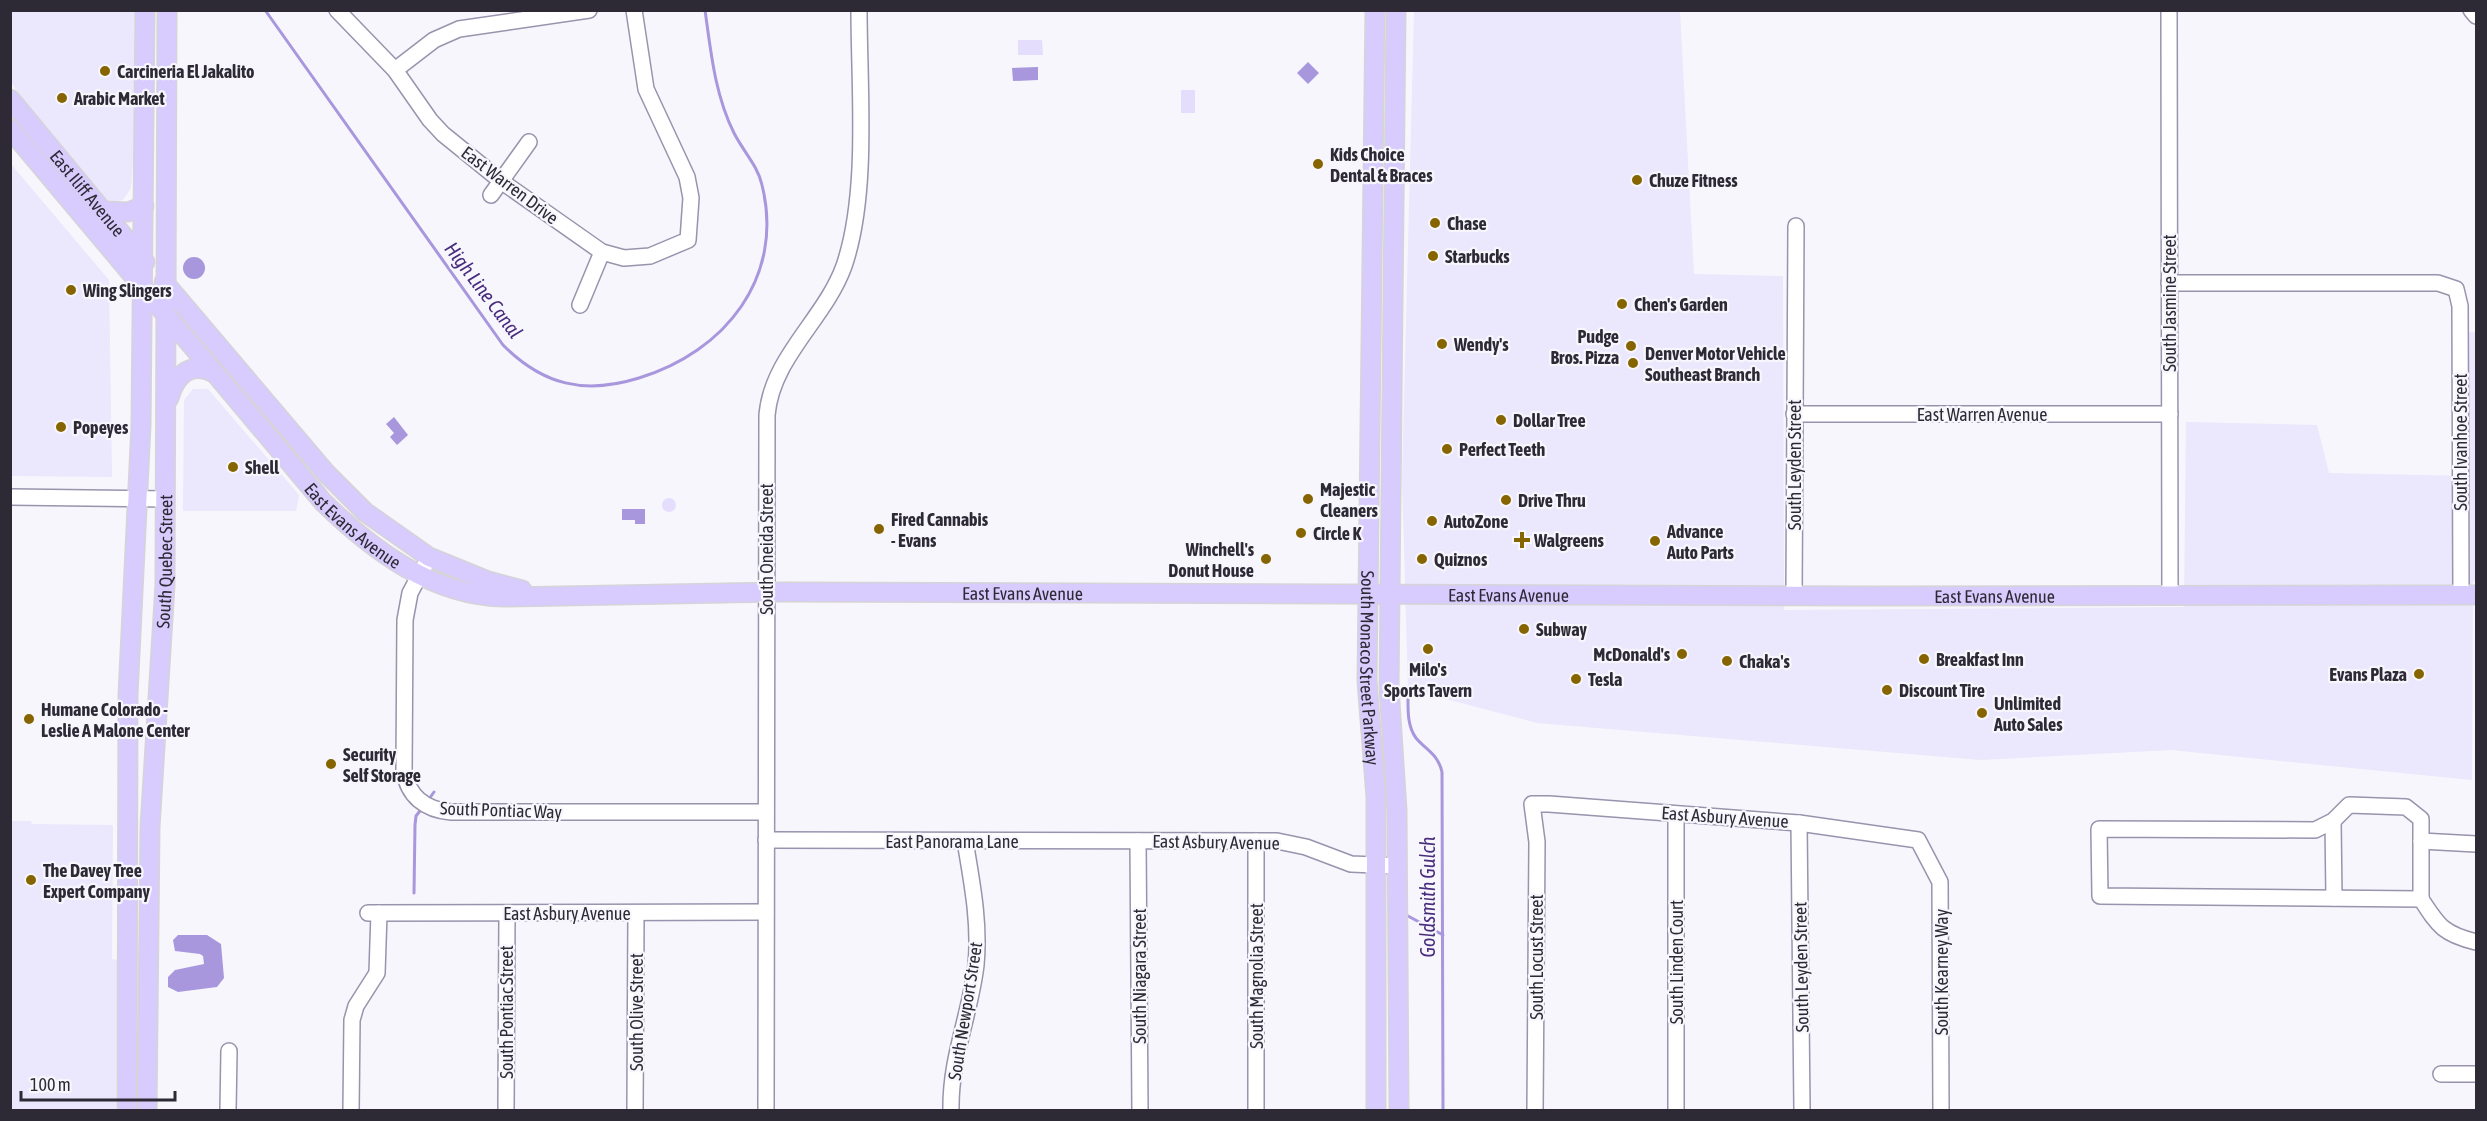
<svg xmlns="http://www.w3.org/2000/svg" width="2487" height="1121" viewBox="0 0 2487 1121" font-family="'Asap Condensed',sans-serif">
<style>
.built{fill:#ebe7fc}
.green{fill:#e4defc}
.water{fill:#a897dd}
.lines{fill:none;stroke-linecap:round;stroke-linejoin:round}
.stream{stroke:#a897dd;stroke-width:3}
.minor-casing{stroke:#9993ad;stroke-width:18}
.major-casing{stroke:#d5d4d7;stroke-width:21}
.minor{stroke:#fff;stroke-width:15}
.major{stroke:#d8cbfd;stroke-width:18}
.poi-dot{fill:#866400;stroke:#f7f6fc;stroke-width:2}
.labels{text-anchor:middle;dominant-baseline:central;stroke-width:4.5;stroke-linejoin:round;paint-order:stroke}
.poi-label{font-size:18px;font-weight:bold;fill:#2d2a35;stroke:#f7f6fc;text-anchor:start}
.street-label{font-size:18px;fill:#2d2a35;stroke:#f7f6fc}
.water-label{font-size:20px;font-style:italic;fill:#482c7d;stroke:#f7f6fc}
</style>
<rect width="100%" height="100%" fill="#f7f6fc"/>
<!-- built -->
<g class="built">
<polygon points="10,11 136,11 136,121 131,188 123,200 112,202 105,199 21,100 11,81"/>
<polygon points="1414,11 1680,11 1694,274 1783,276 1784,610 2184,607 2186,422 2317,425 2329,473 2467,476 2469,332 2476,332 2476,580 2473,581 2472,780 2171,750 1981,760 1537,723 1408,689 1402,479"/>
<polygon points="10,163 109,280 112,477 11,476"/>
<polygon points="193,389 208,389 299,495 296,511 183,511 184,400"/>
<polygon points="10,821 31,821 32,824 113,825 112,959 117,960 116,1110 11,1110"/>
</g>
<!-- green -->
<g class="green">
<polygon points="1018,40 1042,40 1043,55 1018,55"/>
<rect x="1181" y="90" width="14" height="23"/>
<circle cx="669" cy="505" r="7"/>
</g>
<!-- water -->
<g class="water">
<polygon points="1308,62 1319,73 1308,84 1297,73"/>
<polygon points="1038,67 1038,80 1013,81 1012,68"/>
<circle cx="194" cy="268" r="11"/>
<polygon points="394,417 408,435 397,445 390,437 394,433 386,424"/>
<polygon points="622,509 645,509 645,524 635,524 635,520 622,520"/>
<polygon points="178,935 207,935 221,944 224,978 217,987 178,992 168,987 168,977 175,970 204,964 203,956 200,954 175,951 173,940"/>
</g>
<g class="lines">
<!-- stream -->
<g class="stream">
<path d="M 265,10 L 503,345 C 543,385 584,395 639,378 C 725,352 785,277 762,185 C 758,166 743,151 734,133 C 715,95 711,53 705,10"/>
<path d="M 1408,695 C 1408,709 1407,726 1416,738 C 1426,750 1438,754 1442,772 L 1443,1110"/>
<polyline points="429,799 434,792"/>
<polyline points="414,893 415,825 416,816 423,807"/>
<polyline points="1408,916 1443,935"/>
</g>
<!-- minor casing -->
<g class="minor-casing">
<g id="minor">
<polyline points="337,10 395,70 430,120 443,134 501,181 602,252 624,258 650,256 688,240 691,198 687,177 646,89 634,10"/>
<polyline points="2169,10 2170,596"/>
<polyline points="2471,10 2476,16"/>
<polyline points="395,70 434,40 459,29 589,10"/>
<polyline points="491,195 529,142"/>
<polyline points="2169,283 2438,283 2456,289 2460,306 2461,595"/>
<polyline points="580,305 602,252"/>
<polyline points="1794,414 2170,414"/>
<polyline points="10,497 166,499"/>
<path d="M 425,565 L 410,593 L 405,620 L 404,771 C 408,796 425,810 451,812 L 766,812"/>
<polyline points="1794,596 1796,226"/>
<polyline points="1676,814 1676,1110"/>
<polyline points="2333,821 2334,898"/>
<polyline points="1799,823 1802,1110"/>
<polyline points="766,840 1277,841 1306,847 1351,864 1398,866"/>
<polyline points="1138,841 1140,1110"/>
<path d="M 2476,844 L 2421,841 L 2421,819 L 2406,807 L 2349,805 L 2333,821 L 2315,830 L 2099,829 L 2100,896 L 2421,899 C 2439,927 2444,934 2476,942"/>
<polyline points="2421,899 2421,841"/>
<polyline points="368,913 766,912"/>
<polyline points="2441,1074 2476,1074"/>
<polyline points="228,1110 229,1051"/>
<polyline points="351,1110 352,1020 356,1006 377,973 379,913"/>
<polyline points="506,1110 507,913"/>
<polyline points="635,1110 636,913"/>
<path d="M 766,1110 L 767,415 C 772,357 825,319 844,266 C 869,193 859,88 859,10"/>
<path d="M 951,1110 C 950,1059 970,1015 976,965 C 980,923 972,883 965,841"/>
<polyline points="1256,1110 1256,841"/>
<polyline points="1535,1110 1537,842 1532,804 1549,804 1799,823 1918,840 1940,882 1941,1110"/>
</g>
</g>
<!-- major casing -->
<g class="major-casing">
<g id="major">
<path id="s1" d="M 1375,10 L 1367,681 L 1376,797 L 1376,1110"/>
<polyline points="1396,10 1389,687 1397,810 1399,1110"/>
<path id="s2" d="M 10,99 L 145,262"/>
<path id="s3" d="M 10,129 L 323,502 C 372,550 433,596 504,597 L 782,592 L 1873,596 L 2476,595"/>
<polyline points="104,211 128,212 144,206"/>
<polyline points="164,282 326,473 365,512 429,557 488,581 522,590"/>
<path d="M 169,398 C 175,377 189,361 212,372"/>
<polyline points="127,1110 128,695 141,425 145,10"/>
<path id="s4" d="M 147,1110 L 150,827 L 165,585 L 167,10"/>
</g>
</g>
<!-- minor -->
<use href="#minor" class="minor"/>
<!-- major -->
<use href="#major" class="major"/>
</g>
<!-- markers -->
<g class="poi-dot">
<circle cx="105" cy="71" r="6"/>
<circle cx="62" cy="98" r="6"/>
<circle cx="1318" cy="164" r="6"/>
<circle cx="1637" cy="180" r="6"/>
<circle cx="1435" cy="223" r="6"/>
<circle cx="1433" cy="256" r="6"/>
<circle cx="71" cy="290" r="6"/>
<circle cx="1622" cy="304" r="6"/>
<circle cx="1442" cy="344" r="6"/>
<circle cx="1631" cy="346" r="6"/>
<circle cx="1633" cy="363" r="6"/>
<circle cx="1501" cy="420" r="6"/>
<circle cx="61" cy="427" r="6"/>
<circle cx="1447" cy="449" r="6"/>
<circle cx="233" cy="467" r="6"/>
<circle cx="1308" cy="499" r="6"/>
<circle cx="1506" cy="500" r="6"/>
<circle cx="1432" cy="521" r="6"/>
<circle cx="879" cy="529" r="6"/>
<circle cx="1301" cy="533" r="6"/>
<path d="M1519 531h6v6h6v6h-6v6h-6v-6h-6v-6h6z"/>
<circle cx="1655" cy="541" r="6"/>
<circle cx="1266" cy="559" r="6"/>
<circle cx="1422" cy="559" r="6"/>
<circle cx="1524" cy="629" r="6"/>
<circle cx="1428" cy="649" r="6"/>
<circle cx="1682" cy="654" r="6"/>
<circle cx="1924" cy="659" r="6"/>
<circle cx="1727" cy="661" r="6"/>
<circle cx="2419" cy="674" r="6"/>
<circle cx="1576" cy="679" r="6"/>
<circle cx="1887" cy="690" r="6"/>
<circle cx="1982" cy="713" r="6"/>
<circle cx="29" cy="719" r="6"/>
<circle cx="331" cy="764" r="6"/>
<circle cx="31" cy="880" r="6"/>
</g>
<g class="labels">
<!-- poi labels -->
<g class="poi-label">
<text x="117" y="71">Carcineria El Jakalito</text>
<text x="74" y="98">Arabic Market</text>
<text x="1330" y="154">Kids Choice<tspan x="1330" dy="21">Dental &amp; Braces</tspan></text>
<text x="1649" y="180">Chuze Fitness</text>
<text x="1447" y="223">Chase</text>
<text x="1445" y="256">Starbucks</text>
<text x="83" y="290">Wing Slingers</text>
<text x="1634" y="304">Chen's Garden</text>
<text x="1619" y="336" text-anchor="end">Pudge<tspan x="1619" dy="21">Bros. Pizza</tspan></text>
<text x="1454" y="344">Wendy's</text>
<text x="1645" y="353">Denver Motor Vehicle<tspan x="1645" dy="21">Southeast Branch</tspan></text>
<text x="1513" y="420">Dollar Tree</text>
<text x="73" y="427">Popeyes</text>
<text x="1459" y="449">Perfect Teeth</text>
<text x="245" y="467">Shell</text>
<text x="1320" y="489">Majestic<tspan x="1320" dy="21">Cleaners</tspan></text>
<text x="1518" y="500">Drive Thru</text>
<text x="891" y="519">Fired Cannabis<tspan x="891" dy="21">- Evans</tspan></text>
<text x="1444" y="521">AutoZone</text>
<text x="1667" y="531">Advance<tspan x="1667" dy="21">Auto Parts</tspan></text>
<text x="1313" y="533">Circle K</text>
<text x="1534" y="540">Walgreens</text>
<text x="1254" y="549" text-anchor="end">Winchell's<tspan x="1254" dy="21">Donut House</tspan></text>
<text x="1434" y="559">Quiznos</text>
<text x="1536" y="629">Subway</text>
<text x="1670" y="654" text-anchor="end">McDonald's</text>
<text x="1936" y="659">Breakfast Inn</text>
<text x="1739" y="661">Chaka's</text>
<text x="1428" y="669" text-anchor="middle">Milo's<tspan x="1428" dy="21">Sports Tavern</tspan></text>
<text x="2407" y="674" text-anchor="end">Evans Plaza</text>
<text x="1588" y="679">Tesla</text>
<text x="1899" y="690">Discount Tire</text>
<text x="1994" y="703">Unlimited<tspan x="1994" dy="21">Auto Sales</tspan></text>
<text x="41" y="709">Humane Colorado -<tspan x="41" dy="21">Leslie A Malone Center</tspan></text>
<text x="343" y="754">Security<tspan x="343" dy="21">Self Storage</tspan></text>
<text x="43" y="870">The Davey Tree<tspan x="43" dy="21">Expert Company</tspan></text>
</g>
<!-- street labels -->
<g class="street-label">
<text transform="translate(510 185) rotate(37)">East Warren Drive</text>
<text stroke="none"><textPath href="#s2" startOffset="122">East Iliff Avenue</textPath></text>
<text transform="translate(2169 303) rotate(-90)">South Jasmine Street</text>
<text x="1982" y="414">East Warren Avenue</text>
<text transform="translate(2460 442) rotate(-90)">South Ivanhoe Street</text>
<text transform="translate(1794 465) rotate(-90)">South Leyden Street</text>
<text stroke="none"><textPath href="#s3" startOffset="525">East Evans Avenue</textPath></text>
<text transform="translate(766 549) rotate(-90)">South Oneida Street</text>
<text stroke="none"><textPath href="#s4" startOffset="549">South Quebec Street</textPath></text>
<text stroke="none"><textPath href="#s3" startOffset="1215">East Evans Avenue</textPath></text>
<text stroke="none"><textPath href="#s3" startOffset="1701">East Evans Avenue</textPath></text>
<text stroke="none"><textPath href="#s3" startOffset="2187">East Evans Avenue</textPath></text>
<text stroke="none"><textPath href="#s1" startOffset="658">South Monaco Street Parkway</textPath></text>
<text transform="translate(501 810) rotate(2)">South Pontiac Way</text>
<text transform="translate(1725 817) rotate(4)">East Asbury Avenue</text>
<text x="952" y="841">East Panorama Lane</text>
<text transform="translate(1216 842) rotate(1)">East Asbury Avenue</text>
<text x="567" y="913">East Asbury Avenue</text>
<text transform="translate(1536 957) rotate(-90)">South Locust Street</text>
<text transform="translate(1676 962) rotate(-90)">South Linden Court</text>
<text transform="translate(1801 967) rotate(-91)">South Leyden Street</text>
<text transform="translate(1941 972) rotate(-90)">South Kearney Way</text>
<text transform="translate(1139 976) rotate(-90)">South Niagara Street</text>
<text transform="translate(1256 976) rotate(-90)">South Magnolia Street</text>
<text transform="translate(965 1011) rotate(-81)">South Newport Street</text>
<text transform="translate(506 1012) rotate(-90)">South Pontiac Street</text>
<text transform="translate(636 1012) rotate(-90)">South Olive Street</text>
</g>
<!-- water labels -->
<g class="water-label">
<text transform="translate(484 290) rotate(53)">High Line Canal</text>
<text transform="translate(1427 897) rotate(-90)">Goldsmith Gulch</text>
</g>
</g>
<!-- border -->
<rect width="2487" height="1121" fill="none" stroke="#2d2a35" stroke-width="24"/>
<!-- scale -->
<path d="M21 1091v9h154v-9" fill="none" stroke="#2d2a35" stroke-width="3"/>
<text x="30" y="1091" font-size="18" fill="#2d2a35" stroke="#f7f6fc" stroke-width="4.5" paint-order="stroke">100 m</text>
</svg>
